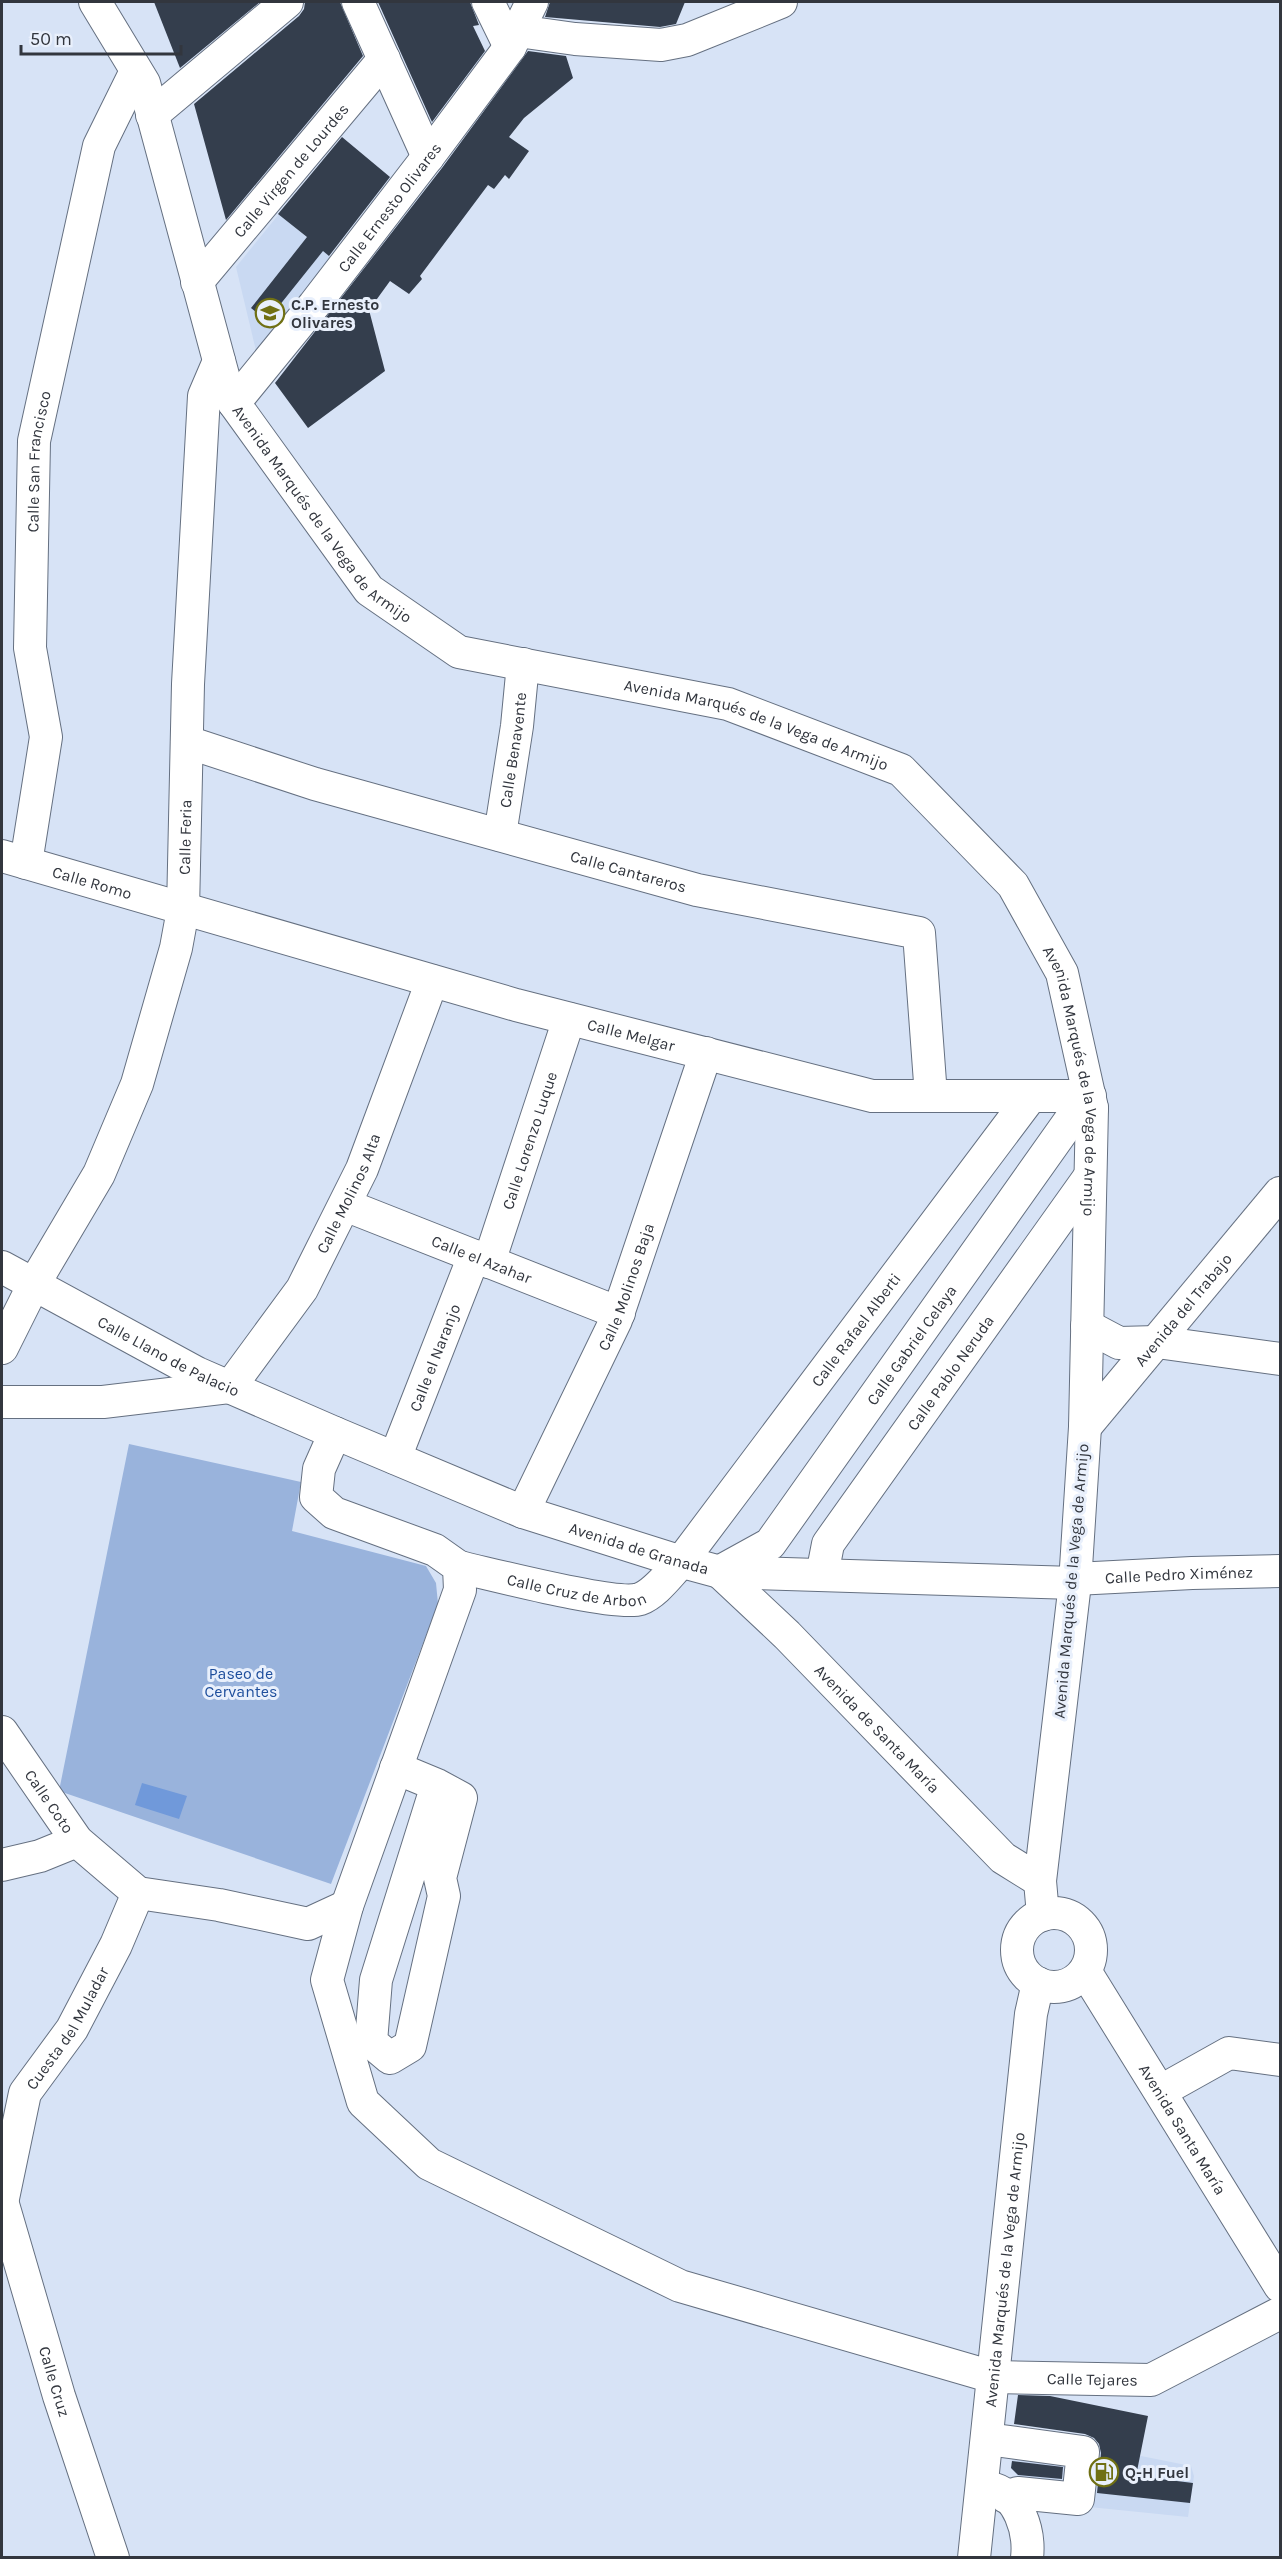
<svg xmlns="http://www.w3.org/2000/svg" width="1282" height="2559" viewBox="0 0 1282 2559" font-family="Karla,sans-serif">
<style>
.built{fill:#c9d9f2}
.green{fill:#99b3dc}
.water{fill:#7099da}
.building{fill:#343e4d}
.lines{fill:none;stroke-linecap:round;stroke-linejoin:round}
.minor-casing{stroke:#657081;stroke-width:34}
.minor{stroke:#fff;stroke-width:32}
.labels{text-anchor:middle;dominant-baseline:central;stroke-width:6;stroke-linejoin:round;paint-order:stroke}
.street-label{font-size:16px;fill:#32363e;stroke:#e9f0fc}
.poi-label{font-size:16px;font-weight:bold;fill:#32363e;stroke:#e9f0fc;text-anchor:start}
.park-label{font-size:16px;fill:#1e4e9c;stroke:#e9f0fc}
</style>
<rect width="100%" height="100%" fill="#d7e3f6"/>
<!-- built -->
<g class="built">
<polygon points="279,214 333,259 258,359 236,267"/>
<polygon points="1016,2431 1191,2466 1194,2476 1188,2517 1040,2502 1011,2468"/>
</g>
<!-- green -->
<polygon class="green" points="129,1444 301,1482 292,1531 426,1566 436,1583 438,1604 331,1884 59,1791"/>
<!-- water -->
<polygon class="water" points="142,1783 187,1796 179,1819 135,1805"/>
<!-- building -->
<g class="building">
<polygon points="154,2 260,2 180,68"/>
<polygon points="305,2 340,2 363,56 226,220 194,104 299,16 304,9"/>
<polygon points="378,2 470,2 479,25 473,26 485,51 432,122"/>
<polygon points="550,2 685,2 676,24 660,27 545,17"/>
<polygon points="528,51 566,56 573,78 524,118 509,137 529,151 509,179 505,175 494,189 488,185 420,276 422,279 409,294 390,281 369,310 385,371 308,428 275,383 442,168"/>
<polygon points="342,137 390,177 329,256 323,251 267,321 251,308 307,237 278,214"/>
<polygon points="1018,2395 1050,2396 1148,2416 1136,2476 1193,2483 1190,2503 1097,2493 1101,2453 1099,2444 1094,2438 1085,2434 1014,2424"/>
<polygon points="1012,2461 1063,2467 1062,2479 1018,2475 1011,2468"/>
</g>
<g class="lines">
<!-- minor casing -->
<g class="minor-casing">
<g id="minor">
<path id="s1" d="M 95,2 L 144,83 L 224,379 L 234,403 L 369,590 L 459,652 L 728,704 L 901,770 L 1013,885 L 1062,973 L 1092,1108 L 1085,1427 L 1075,1583 L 1040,1881 L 1043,1915"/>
<polyline points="358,2 428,157"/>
<polyline points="488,2 510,47"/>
<polyline points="518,31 575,39 661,45 687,40 781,2"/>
<polyline points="152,115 287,2"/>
<path id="s2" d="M 197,282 L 384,59"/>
<path id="s3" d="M 234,403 L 314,305 L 434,149 L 510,47 L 532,2"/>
<path id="s4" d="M 187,742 L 315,784 L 697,890 L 919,933 L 931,1096"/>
<path id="s5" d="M 500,835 L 517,726 L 523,664"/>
<path id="s6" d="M 2,856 L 516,1005 L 872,1096 L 1090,1096"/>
<path id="s7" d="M 26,863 L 46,737 L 30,648 L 34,441 L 99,146 L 136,71"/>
<path id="s8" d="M 345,1205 L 619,1313"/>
<path id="s9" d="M 489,1262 L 569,1019"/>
<path id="s10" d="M 2,1267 L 197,1373 L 335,1433 L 523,1512 L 672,1559 L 720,1572 L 1075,1583"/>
<polyline points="1087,1326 1119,1343 1157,1342 1280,1359"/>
<path id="s11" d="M 2,1348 L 34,1284 L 99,1174 L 137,1084 L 176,948 L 183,910 L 188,684 L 204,396 L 219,361"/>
<path id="s12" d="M 230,1387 L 302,1289 L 362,1169 L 432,981"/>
<polyline points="2,1402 103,1402 229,1387"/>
<path id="s13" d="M 1085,1427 L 1280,1193"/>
<path id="s14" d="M 335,1433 L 319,1469 L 316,1497 L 334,1513 L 435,1550 L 459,1567 L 460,1590 L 347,1906 L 327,1980 L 363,2102 L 429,2164 L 680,2286 L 993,2377 L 1151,2380 L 1280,2313"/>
<path id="s15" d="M 395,1458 L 474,1256"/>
<path id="s16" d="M 523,1512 L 616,1320 L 706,1053"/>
<path id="s17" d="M 459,1567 C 491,1574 616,1607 640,1599 C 656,1593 669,1574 681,1562 L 1031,1096"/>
<path id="s18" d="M 721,1571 L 770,1544 L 1071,1119 L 1092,1108"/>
<path id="s19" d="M 720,1572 L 787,1635 L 1003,1858 L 1040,1881"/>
<path id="s20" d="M 822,1575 L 828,1544 L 1090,1176"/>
<path id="s21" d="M 1075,1579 L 1192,1573 L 1280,1571"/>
<path id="s22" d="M 2,1732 L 77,1841 L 138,1893 L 219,1905 L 308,1924 L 347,1906"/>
<polyline points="396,1768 437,1785 461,1798 440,1878 444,1896 410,2046 390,2058 371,2042 376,1980 437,1785"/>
<polyline points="2,1865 40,1856 77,1841"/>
<circle cx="1054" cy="1950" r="37"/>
<path id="s23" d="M 1085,1971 L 1280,2286"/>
<polyline points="1161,2091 1229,2053 1280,2060"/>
<path id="s24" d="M 2,2201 L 59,2396 L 113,2558"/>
<path id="s25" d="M 2,2203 L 25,2093 L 72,2029 L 116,1945 L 138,1893"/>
<polyline points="987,2439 1083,2452 1078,2499 1018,2493 1006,2497"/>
<path d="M 990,2488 C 1019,2493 1030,2532 1027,2558"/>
<path id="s26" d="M 974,2558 L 1031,2014 L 1038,1983"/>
</g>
</g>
<!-- minor -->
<use href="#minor" class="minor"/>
</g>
<!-- icons -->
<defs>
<g id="school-ring" transform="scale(1.5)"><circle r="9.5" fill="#e9f0fc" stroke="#707013" stroke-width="1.5"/><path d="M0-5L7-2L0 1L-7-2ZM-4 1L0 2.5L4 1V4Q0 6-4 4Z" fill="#707013"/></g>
<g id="fuel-ring" transform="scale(1.5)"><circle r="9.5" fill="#e9f0fc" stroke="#707013" stroke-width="1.5"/><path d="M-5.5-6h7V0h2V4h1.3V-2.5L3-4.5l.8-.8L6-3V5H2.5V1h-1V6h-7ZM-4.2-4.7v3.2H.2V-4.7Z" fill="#707013"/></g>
</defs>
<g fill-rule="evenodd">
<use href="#school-ring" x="270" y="313"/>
<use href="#fuel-ring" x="1104" y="2472"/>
</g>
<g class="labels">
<!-- street labels -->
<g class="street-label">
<text stroke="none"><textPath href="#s2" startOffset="146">Calle Virgen de Lourdes</textPath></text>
<text stroke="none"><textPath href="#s3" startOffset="250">Calle Ernesto Olivares</textPath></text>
<text stroke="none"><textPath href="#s7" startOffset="405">Calle San Francisco</textPath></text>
<text stroke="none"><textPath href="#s1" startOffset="570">Avenida Marqués de la Vega de Armijo</textPath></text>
<text stroke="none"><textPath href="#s1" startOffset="1074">Avenida Marqués de la Vega de Armijo</textPath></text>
<text stroke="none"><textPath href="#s5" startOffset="86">Calle Benavente</textPath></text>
<text stroke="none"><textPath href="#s11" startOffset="550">Calle Feria</textPath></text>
<text stroke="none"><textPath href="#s4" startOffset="460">Calle Cantareros</textPath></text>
<text stroke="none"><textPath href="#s6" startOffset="94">Calle Romo</textPath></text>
<text stroke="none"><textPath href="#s6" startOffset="654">Calle Melgar</textPath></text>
<text stroke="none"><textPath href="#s1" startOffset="1596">Avenida Marqués de la Vega de Armijo</textPath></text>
<text stroke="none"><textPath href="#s9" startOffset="128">Calle Lorenzo Luque</textPath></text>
<text stroke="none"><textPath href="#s12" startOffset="228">Calle Molinos Alta</textPath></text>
<text stroke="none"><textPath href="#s8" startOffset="147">Calle el Azahar</textPath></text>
<text stroke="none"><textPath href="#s16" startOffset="248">Calle Molinos Baja</textPath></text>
<text stroke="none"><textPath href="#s13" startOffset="153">Avenida del Trabajo</textPath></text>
<text stroke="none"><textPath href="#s17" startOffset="531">Calle Rafael Alberti</textPath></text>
<text stroke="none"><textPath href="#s18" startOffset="300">Calle Gabriel Celaya</textPath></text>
<text stroke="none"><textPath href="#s10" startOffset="189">Calle Llano de Palacio</textPath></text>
<text stroke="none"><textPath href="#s15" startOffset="108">Calle el Naranjo</textPath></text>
<text stroke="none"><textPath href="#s20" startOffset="242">Calle Pablo Neruda</textPath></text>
<text stroke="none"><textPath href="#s10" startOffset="698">Avenida de Granada</textPath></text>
<text stroke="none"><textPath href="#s21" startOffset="104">Calle Pedro Ximénez</textPath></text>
<text transform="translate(1071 1581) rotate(-85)">Avenida Marqués de la Vega de Armijo</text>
<text stroke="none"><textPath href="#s17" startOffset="120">Calle Cruz de Arbon</textPath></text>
<text stroke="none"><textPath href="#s19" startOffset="222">Avenida de Santa María</textPath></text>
<text stroke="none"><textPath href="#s22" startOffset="84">Calle Coto</textPath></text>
<text stroke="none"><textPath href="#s25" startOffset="190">Cuesta del Muladar</textPath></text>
<text stroke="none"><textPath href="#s23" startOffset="186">Avenida Santa María</textPath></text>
<text stroke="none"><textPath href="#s26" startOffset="290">Avenida Marqués de la Vega de Armijo</textPath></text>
<text stroke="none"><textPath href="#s14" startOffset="1586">Calle Tejares</textPath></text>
<text stroke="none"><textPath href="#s24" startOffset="188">Calle Cruz</textPath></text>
</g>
<!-- poi labels -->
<g class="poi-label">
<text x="291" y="304">C.P. Ernesto<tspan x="291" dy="18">Olivares</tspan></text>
<text x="1125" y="2472">Q-H Fuel</text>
</g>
<!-- park labels -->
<g class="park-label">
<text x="241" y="1673">Paseo de<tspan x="241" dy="18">Cervantes</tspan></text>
</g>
</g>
<!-- border -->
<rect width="1282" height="2559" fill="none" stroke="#32363e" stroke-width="6"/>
<!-- scale -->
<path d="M21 45v9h160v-9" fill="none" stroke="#32363e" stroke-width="3"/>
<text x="30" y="45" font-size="18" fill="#32363e" stroke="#e9f0fc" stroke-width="4.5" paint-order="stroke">50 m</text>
</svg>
